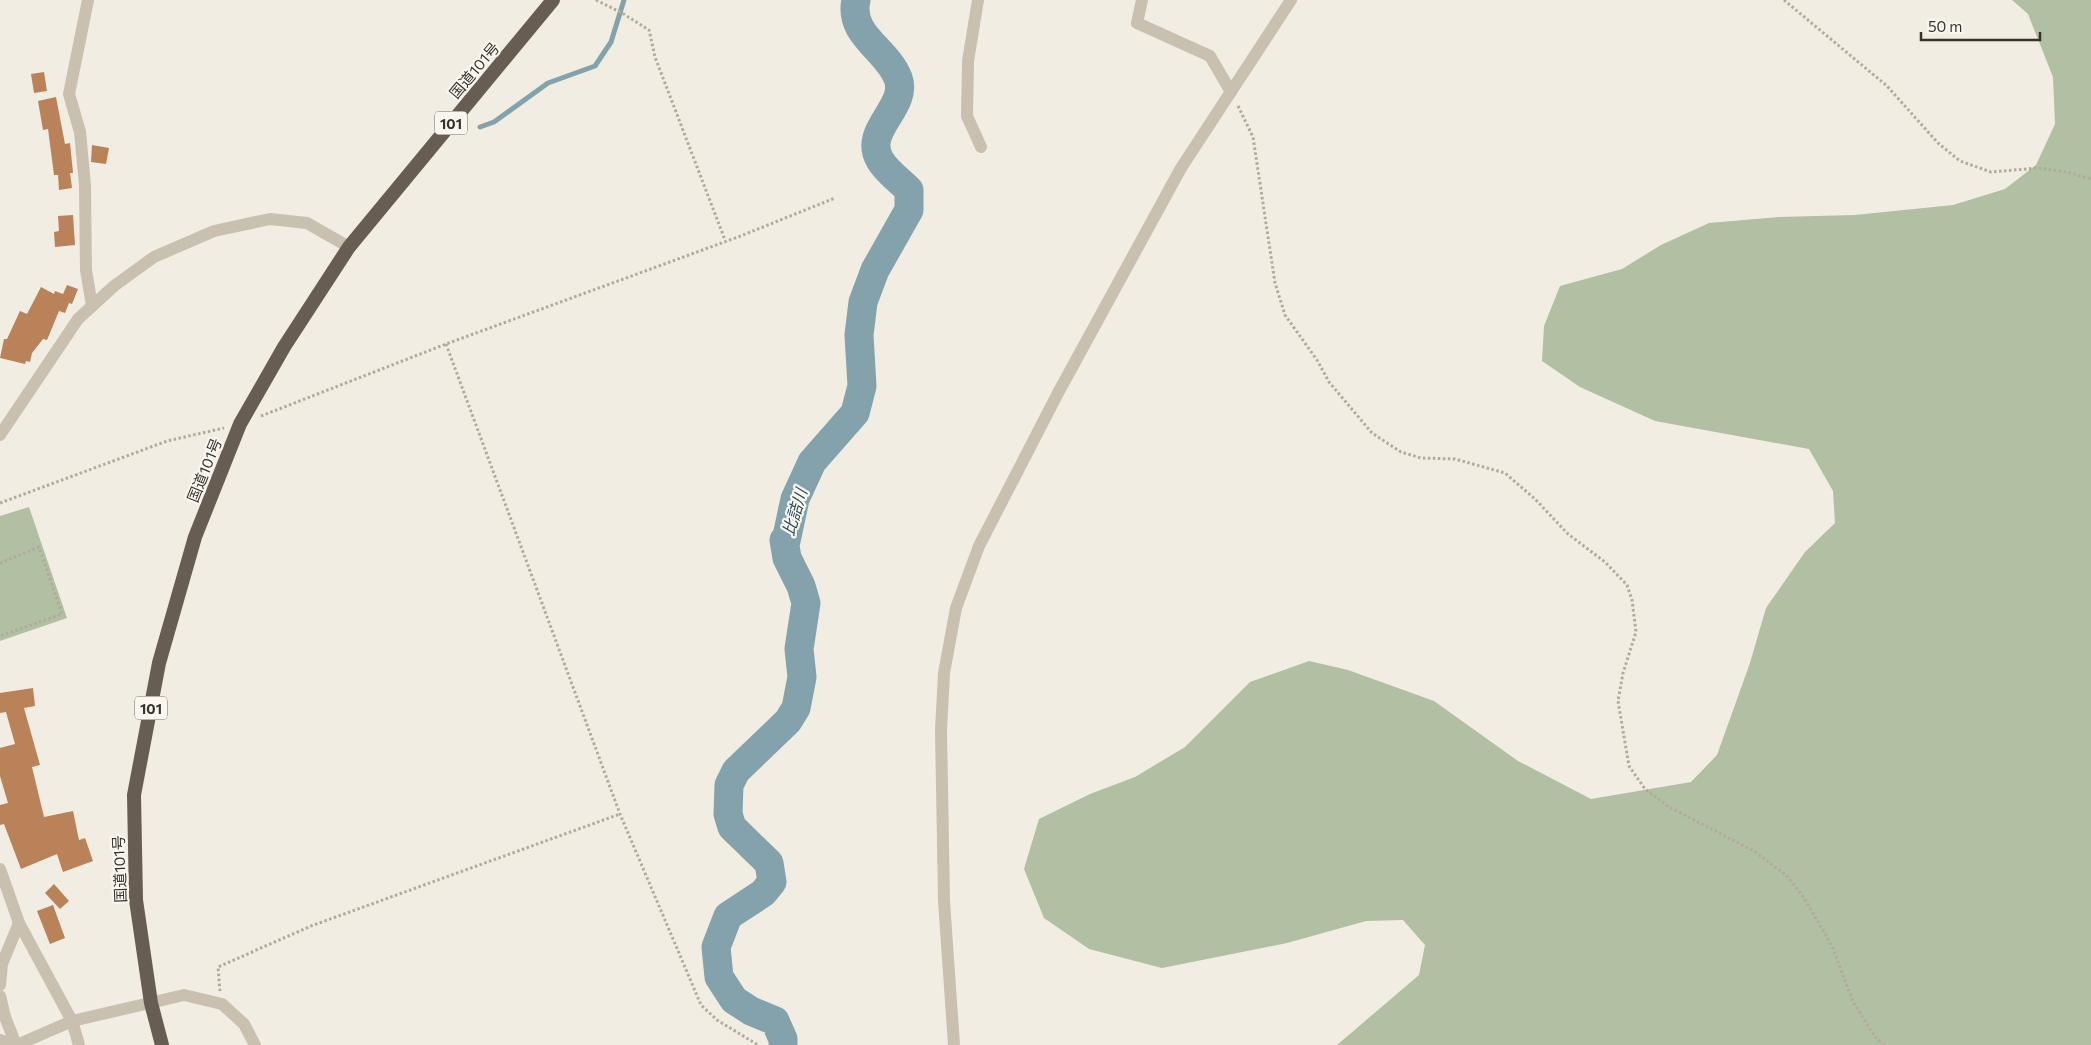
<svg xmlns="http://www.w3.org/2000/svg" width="2091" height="1045" viewBox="0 0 2091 1045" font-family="Commissioner,'Noto Sans JP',sans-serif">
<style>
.green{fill:#b1bfa3}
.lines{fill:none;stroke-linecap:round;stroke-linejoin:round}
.stream{stroke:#84a2ab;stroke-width:5}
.river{stroke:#84a2ab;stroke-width:29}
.building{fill:#b98259}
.path{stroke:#b4aa99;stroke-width:3;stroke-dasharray:2.5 2.5;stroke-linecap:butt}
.minor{stroke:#c9c0af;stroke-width:12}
.tertiary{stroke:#c9c0af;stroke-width:12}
.trunk{stroke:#685d52;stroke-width:14}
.labels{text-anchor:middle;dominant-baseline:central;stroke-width:4.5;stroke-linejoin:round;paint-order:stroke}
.shield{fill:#f9f6ef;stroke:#726d66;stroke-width:1}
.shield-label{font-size:14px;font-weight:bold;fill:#38322c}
.street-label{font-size:15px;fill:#38322c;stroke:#f9f6ef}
.water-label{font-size:16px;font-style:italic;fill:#264a56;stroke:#f9f6ef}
</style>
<rect width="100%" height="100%" fill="#f1ede2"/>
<!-- green -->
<g class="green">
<polygon points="2012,0 2091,0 2091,1045 1337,1045 1419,975 1425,945 1403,920 1366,921 1287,943 1162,968 1089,949 1044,918 1024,869 1039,819 1090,794 1135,777 1185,747 1250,682 1309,661 1348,670 1434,701 1518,761 1591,799 1691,782 1717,755 1750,663 1766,608 1805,552 1835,523 1833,491 1809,449 1655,421 1580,387 1542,361 1544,326 1560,286 1622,269 1661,245 1709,223 1779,217 1855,215 1953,205 2005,189 2036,165 2055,124 2053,77 2028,14"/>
<polygon points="29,507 67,618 0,641 0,516"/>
</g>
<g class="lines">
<!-- stream -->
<polyline class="stream" points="480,127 494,122 548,83 595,66 611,42 624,0"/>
<!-- river -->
<path class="river" d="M 783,1045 L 783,1039 L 775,1021 L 751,1011 L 734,1000 L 719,977 L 716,947 L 728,916 L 763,893 L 772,882 L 769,863 L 732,827 L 728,814 L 729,785 L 736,771 L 788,721 L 796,708 L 802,677 L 799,649 L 806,603 L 801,586 L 787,558 L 784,540 L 786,541 L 795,499 L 812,462 L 855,413 L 862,386 L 859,335 L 863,302 L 875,270 L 909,210 L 909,190 C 900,181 886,171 880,160 C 862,130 909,107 898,78 C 887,49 848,35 856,0"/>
</g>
<!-- building -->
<g class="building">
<polygon points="44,72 47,91 34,93 31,74"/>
<polygon points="56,97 65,144 70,143 73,173 70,173 72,188 59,190 58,175 54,175 48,129 43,130 38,101"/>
<polygon points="92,145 109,148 106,164 91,162"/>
<polygon points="73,215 75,245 55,247 54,232 59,231 58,216"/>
<polygon points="67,285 78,289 72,304 69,303 65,313 59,311 47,340 43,339 32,353 30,362 26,361 25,364 0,358 4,339 7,339 20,311 27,314 41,287 54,294 55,291 63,294"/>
<polygon points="33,688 35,706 24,708 40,765 32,767 44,817 73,811 79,840 85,838 93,861 63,872 57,854 21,869 4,824 0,825 0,805 8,803 0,776 0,748 15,744 6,712 0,713 0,693"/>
<polygon points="54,884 69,901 60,909 45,893"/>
<polygon points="53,905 65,938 50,944 37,911"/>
</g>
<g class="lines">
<!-- path -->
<g class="path">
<polyline points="596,0 622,13 649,30 655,57 725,240"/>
<polyline points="1784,0 1887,86 1938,143 1960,161 1991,172 2038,168 2067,172 2091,179"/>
<polyline points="1238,106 1253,137 1275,283 1285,315 1317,360 1329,382 1372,433 1401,452 1421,458 1455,459 1505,473 1535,499 1568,534 1605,562 1627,585 1632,600 1636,632 1623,673 1618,701 1629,766 1645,789 1669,807 1754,851 1787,876 1804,898 1832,946 1853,1002 1876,1038 1884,1045"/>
<polyline points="446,344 620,814 701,1005 717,1020 758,1045"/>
<polyline points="261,416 446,344 738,237 835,198"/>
<polyline points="0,503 167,441 224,428"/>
<polyline points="0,563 39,547 62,614 0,636"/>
<polyline points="220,991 218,967 311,926 620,814"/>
</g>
<!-- minor -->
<g class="minor">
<polyline points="88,0 69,94 80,132 85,185 86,270 92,306"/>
<polyline points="978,0 968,61 967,116 981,147"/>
<polyline points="1142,0 1137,23 1210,56 1231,92"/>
<polyline points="0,435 78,319 114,286 154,257 214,231 270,219 307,223 349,247"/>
<polyline points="0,869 19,923 72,1021 79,1045"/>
<polyline points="0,985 2,964 19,923"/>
<polyline points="0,996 5,1017 16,1045"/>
<polyline points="0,1040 15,1045"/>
<polyline points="954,1045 944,901 941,730 944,673 956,608 979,546 1058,393 1181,168 1291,0"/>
</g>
<!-- tertiary -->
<polyline class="tertiary" points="17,1045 72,1021 184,995 222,1004 244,1024 255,1045"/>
<!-- trunk -->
<polyline class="trunk" points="162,1045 151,1003 136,900 134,795 159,663 195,537 240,424 284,347 349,247 553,0"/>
</g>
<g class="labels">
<!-- shield labels -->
<g class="shield">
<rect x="435" y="111.5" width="32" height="23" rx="4"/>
<rect x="135" y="696.5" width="32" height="23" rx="4"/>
</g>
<g class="shield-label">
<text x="451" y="123">101</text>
<text x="151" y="708">101</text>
</g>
<!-- street labels -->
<g class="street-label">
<text transform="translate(474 70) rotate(-50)">国道101号</text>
<text transform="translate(204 470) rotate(-68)">国道101号</text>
<text transform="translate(119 869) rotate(-92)">国道101号</text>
</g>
<!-- water labels -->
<g class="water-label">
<text transform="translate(794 512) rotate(-73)">比詰川</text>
</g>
</g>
<!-- scale -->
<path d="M1921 32v8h119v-8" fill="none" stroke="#38322c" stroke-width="2.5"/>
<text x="1928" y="32" font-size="15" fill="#38322c" stroke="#f9f6ef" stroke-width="4" paint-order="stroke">50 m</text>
</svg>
